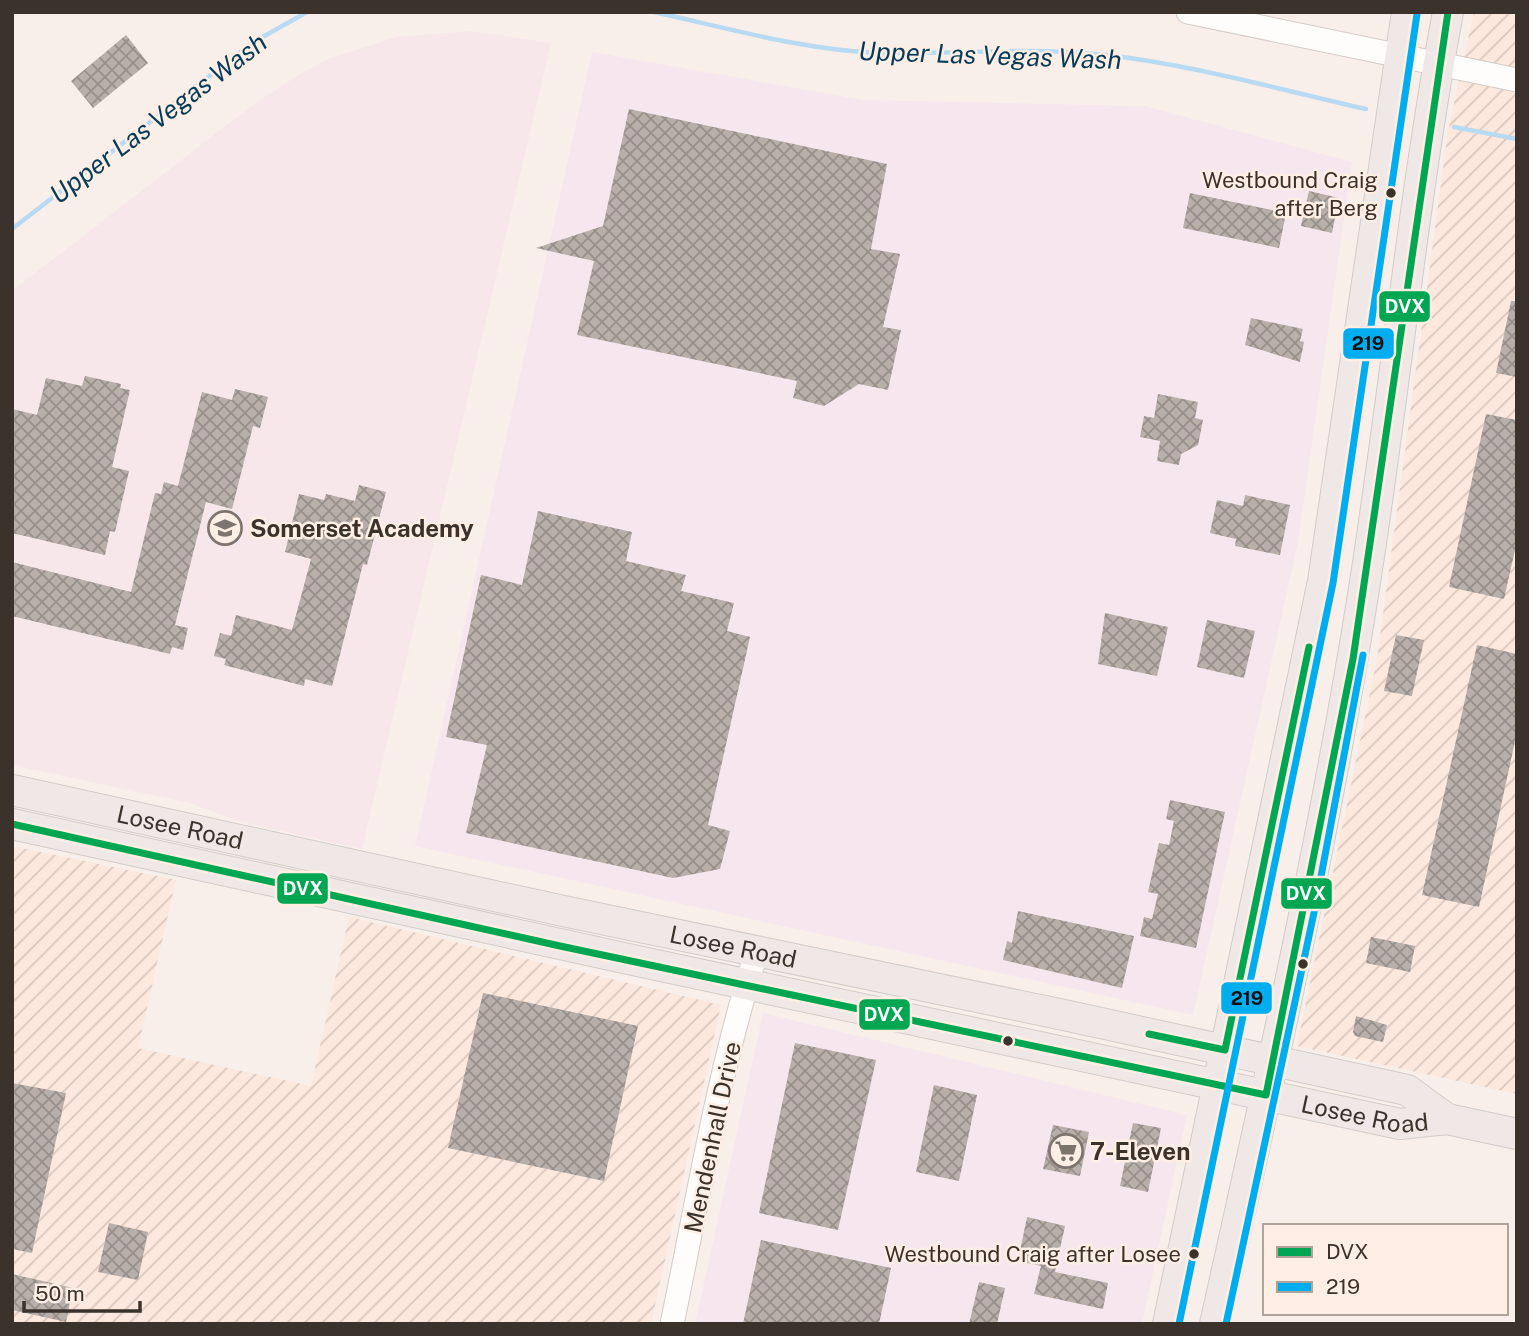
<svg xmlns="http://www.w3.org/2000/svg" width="1529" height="1336" viewBox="0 0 1529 1336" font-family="'Public Sans',sans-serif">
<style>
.commercial{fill:#f6e7ee}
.industrial{fill:url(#industrial-furrows)}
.education{fill:#f7e7eb}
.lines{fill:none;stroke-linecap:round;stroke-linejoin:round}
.stream{stroke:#b8daf2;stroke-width:4.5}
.building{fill:url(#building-cross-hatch)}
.minor-casing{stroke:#d5ccc7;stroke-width:25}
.major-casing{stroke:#d2ccca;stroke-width:32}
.minor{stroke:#fefdfc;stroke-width:23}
.major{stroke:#f0e8e6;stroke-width:30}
.bus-1-casing{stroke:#feeee4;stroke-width:12}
.bus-2-casing{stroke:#feeee4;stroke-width:12}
.bus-1{stroke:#00a651;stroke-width:7}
.bus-2{stroke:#00adef;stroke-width:7}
.bus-dot{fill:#3c322c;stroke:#feeee4;stroke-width:2.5}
.labels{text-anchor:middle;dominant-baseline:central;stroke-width:5;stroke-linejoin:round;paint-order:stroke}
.bus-label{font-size:22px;fill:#3c322c;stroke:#feeee4;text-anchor:end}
.poi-label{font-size:24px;font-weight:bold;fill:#3c322c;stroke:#feeee4;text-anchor:start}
.street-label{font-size:24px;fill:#3c322c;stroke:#feeee4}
.water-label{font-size:26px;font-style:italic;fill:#043c5a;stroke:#feeee4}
.line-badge{stroke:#feeee4;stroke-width:2.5}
.badge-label{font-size:19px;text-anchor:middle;font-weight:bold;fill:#fff}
.pale-badge-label{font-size:19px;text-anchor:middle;font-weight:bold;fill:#111}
</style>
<defs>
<pattern id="industrial-furrows" width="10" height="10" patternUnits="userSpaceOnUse" patternTransform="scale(1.75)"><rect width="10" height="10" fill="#fce8dd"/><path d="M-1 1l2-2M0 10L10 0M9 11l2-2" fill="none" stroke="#d9c7be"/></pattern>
<pattern id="building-cross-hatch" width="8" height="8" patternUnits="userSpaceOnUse" patternTransform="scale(1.75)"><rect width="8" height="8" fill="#b8afaa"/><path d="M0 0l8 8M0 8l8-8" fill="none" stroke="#978f8b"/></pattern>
</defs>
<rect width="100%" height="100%" fill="#f8efea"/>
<!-- commercial -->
<g class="commercial">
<polygon points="592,52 864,100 1145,106 1352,162 1298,542 1193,1015 415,846"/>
<polygon points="763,1013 1187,1115 1142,1324 695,1324"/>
</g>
<!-- industrial -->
<g class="industrial">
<polygon points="1474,12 1517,12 1517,1094 1297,1046 1377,659 1448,132"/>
<polygon points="12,846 176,880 138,1048 311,1086 349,917 721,1005 651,1324 12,1324"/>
</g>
<!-- education -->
<polygon class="education" points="471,31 551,43 362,849 238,821 190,803 12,765 12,291 254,104 300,74 328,59 396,37"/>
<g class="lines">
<!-- stream -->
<g class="stream">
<path d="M 654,12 C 727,28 803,50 878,53 C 954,55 1031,46 1106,55 C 1194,65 1281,90 1366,109"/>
<polyline points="1454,127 1517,139"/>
<polyline points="12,229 252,43 307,12"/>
</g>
</g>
<!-- building -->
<g class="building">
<polygon points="126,35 148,63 93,108 71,81"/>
<polygon points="629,109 887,164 871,249 900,254 883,327 901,330 888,390 859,384 824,406 793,398 797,381 577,335 594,261 536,248 603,226"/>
<polygon points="1309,191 1339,198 1332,233 1301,226"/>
<polygon points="1190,193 1286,213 1279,248 1183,228"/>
<polygon points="1511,301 1517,301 1517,377 1496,373"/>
<polygon points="1251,318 1303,329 1300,341 1304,342 1300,362 1245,345"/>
<polygon points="85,376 121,384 120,388 130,390 112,467 129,471 115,532 110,531 105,555 12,533 12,409 37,415 46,378 82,386"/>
<polygon points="235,389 268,397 260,428 253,426 232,509 206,502 175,625 188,628 183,650 172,647 170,654 12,616 12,562 131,592 155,493 161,494 164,482 178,486 202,392 232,400"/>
<polygon points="1158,394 1198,402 1195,418 1203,420 1198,445 1181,454 1179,465 1157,461 1160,441 1140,437 1144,416 1154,418"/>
<polygon points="1486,414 1517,420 1517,541 1504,599 1449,587"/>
<polygon points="359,485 386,492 367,565 363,564 332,686 305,679 304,686 224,665 226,659 214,656 220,633 231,636 236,615 292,630 311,559 285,552 299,494 324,500 326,494 355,501"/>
<polygon points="1245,495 1290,505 1280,555 1235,546 1236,539 1210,533 1217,500 1243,506"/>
<polygon points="538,511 632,532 626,561 686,575 681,591 734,603 727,631 750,637 708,825 730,831 720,869 673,878 466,833 487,745 446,737 481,575 522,585"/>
<polygon points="1105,613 1168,627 1157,676 1098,664"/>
<polygon points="1207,620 1255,631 1244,678 1197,667"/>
<polygon points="1396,635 1424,640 1412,696 1384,691"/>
<polygon points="1477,645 1517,654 1517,732 1479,907 1422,895"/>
<polygon points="1170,800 1225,812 1196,948 1140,936 1144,917 1152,919 1158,894 1148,892 1159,843 1169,845 1174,821 1166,819"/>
<polygon points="1018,911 1134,936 1122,988 1003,960 1007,941 1012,943"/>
<polygon points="1371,937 1415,946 1410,972 1366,963"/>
<polygon points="483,993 638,1026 604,1181 448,1148"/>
<polygon points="1356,1016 1387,1025 1383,1042 1355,1036 1353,1032"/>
<polygon points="795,1043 876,1060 838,1230 759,1213"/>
<polygon points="12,1083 66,1093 32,1253 12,1249"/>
<polygon points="934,1085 977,1095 959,1181 916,1172"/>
<polygon points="1133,1123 1161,1128 1148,1192 1120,1186"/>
<polygon points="1053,1125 1089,1132 1080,1176 1043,1169"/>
<polygon points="1027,1217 1065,1226 1055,1272 1108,1283 1103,1309 1034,1294 1041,1266 1018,1261"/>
<polygon points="109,1223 148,1232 138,1280 98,1272"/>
<polygon points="761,1240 891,1268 879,1324 743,1324"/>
<polygon points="12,1274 73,1288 66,1322 12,1310"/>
<polygon points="979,1282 1005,1288 997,1324 969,1324"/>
</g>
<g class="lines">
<!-- minor casing -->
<g class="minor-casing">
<g id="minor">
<polyline points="1188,12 1517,80"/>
<path d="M 672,1324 C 698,1200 718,1072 757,951"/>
</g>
</g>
<!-- major casing -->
<g class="major-casing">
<g id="major">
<path id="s1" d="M 12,790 L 568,912 L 1064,1015 L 1407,1090 L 1447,1119"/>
<path id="s2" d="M 12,824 C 474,928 937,1024 1400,1124 L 1447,1119 L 1517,1134"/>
<polyline points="1168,1324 1323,581 1407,12"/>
<path d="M 1215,1324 C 1269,1082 1324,840 1363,595 C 1394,401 1412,206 1448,12"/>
</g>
</g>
<!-- minor -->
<use href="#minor" class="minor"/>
<!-- major -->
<use href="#major" class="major"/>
<!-- bus-1 casing -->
<g class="bus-1-casing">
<g id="bus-1">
<polyline points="12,824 560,946 1266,1095 1353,659 1448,12"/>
<polyline points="1149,1034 1225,1050 1309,647"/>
</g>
</g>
<!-- bus-2 casing -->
<g class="bus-2-casing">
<g id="bus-2">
<polyline points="1179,1324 1333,583 1417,14"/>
<polyline points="1226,1324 1315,908 1363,655"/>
</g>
</g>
<!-- bus-1 -->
<use href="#bus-1" class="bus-1"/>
<!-- bus-2 -->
<use href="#bus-2" class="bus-2"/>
</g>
<!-- icons -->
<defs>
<g id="school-ring" transform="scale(1.75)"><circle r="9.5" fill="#feeee4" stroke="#7e746e" stroke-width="1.5"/><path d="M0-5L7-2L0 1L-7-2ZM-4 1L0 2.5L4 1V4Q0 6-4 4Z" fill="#7e746e"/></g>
<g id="supermarket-ring" transform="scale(1.75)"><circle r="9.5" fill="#feeee4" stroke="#7e746e" stroke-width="1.5"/><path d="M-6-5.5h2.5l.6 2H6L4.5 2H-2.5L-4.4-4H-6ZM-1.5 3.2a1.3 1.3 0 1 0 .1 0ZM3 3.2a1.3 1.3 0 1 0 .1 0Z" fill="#7e746e"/></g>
</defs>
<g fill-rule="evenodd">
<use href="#school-ring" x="225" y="528"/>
<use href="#supermarket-ring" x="1066" y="1151"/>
</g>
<!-- markers -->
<g class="bus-dot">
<circle cx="1391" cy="193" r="6"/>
<circle cx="1303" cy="964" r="6"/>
<circle cx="1008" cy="1041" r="6"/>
<circle cx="1194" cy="1254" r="6"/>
</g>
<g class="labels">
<!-- bus labels -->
<g class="bus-label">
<text x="1378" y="180">Westbound Craig<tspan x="1378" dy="28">after Berg</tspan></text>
<text x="1181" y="1254">Westbound Craig after Losee</text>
</g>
<!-- poi labels -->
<g class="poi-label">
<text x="250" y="528">Somerset Academy</text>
<text x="1090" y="1151">7-Eleven</text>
</g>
<!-- street labels -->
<g class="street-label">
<text stroke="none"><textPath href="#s1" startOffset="172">Losee Road</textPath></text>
<text stroke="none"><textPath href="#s1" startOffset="738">Losee Road</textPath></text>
<text stroke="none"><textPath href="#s2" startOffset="1384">Losee Road</textPath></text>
<text transform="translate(712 1137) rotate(-78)">Mendenhall Drive</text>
</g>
<!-- water labels -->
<g class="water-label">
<text transform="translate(990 55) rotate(2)">Upper Las Vegas Wash</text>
<text transform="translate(158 118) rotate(-37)">Upper Las Vegas Wash</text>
</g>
</g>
<g class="line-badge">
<rect x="1378" y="290" width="53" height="33" rx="7" fill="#00a651"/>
<rect x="1342" y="327" width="53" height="33" rx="7" fill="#00adef"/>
<rect x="276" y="872" width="53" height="33" rx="7" fill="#00a651"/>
<rect x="1280" y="877" width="53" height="33" rx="7" fill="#00a651"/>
<rect x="1220" y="981" width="53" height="34" rx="7" fill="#00adef"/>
<rect x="858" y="998" width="53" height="33" rx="7" fill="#00a651"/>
</g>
<g class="badge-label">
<text x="1405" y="313">DVX</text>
<text x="303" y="895">DVX</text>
<text x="1306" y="900">DVX</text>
<text x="884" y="1021">DVX</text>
</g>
<g class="pale-badge-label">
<text x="1368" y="350">219</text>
<text x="1247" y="1005">219</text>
</g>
<!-- border -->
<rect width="1529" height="1336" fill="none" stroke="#3c322c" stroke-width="28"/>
<!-- legend -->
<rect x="1263" y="1224" width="245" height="91" fill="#feeee4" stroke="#b0a39a" stroke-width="2"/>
<rect x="1277" y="1247" width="35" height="10" fill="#00a651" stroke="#b0a39a" stroke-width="2"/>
<text x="1326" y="1259" font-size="21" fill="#3c322c">DVX</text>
<rect x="1277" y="1282" width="35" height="10" fill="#00adef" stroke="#b0a39a" stroke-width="2"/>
<text x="1326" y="1294" font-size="21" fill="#3c322c">219</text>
<!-- scale -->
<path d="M24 1301v10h116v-10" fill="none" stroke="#3c322c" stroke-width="3.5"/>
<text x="35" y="1301" font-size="21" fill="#3c322c" stroke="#feeee4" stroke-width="5" paint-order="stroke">50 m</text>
</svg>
